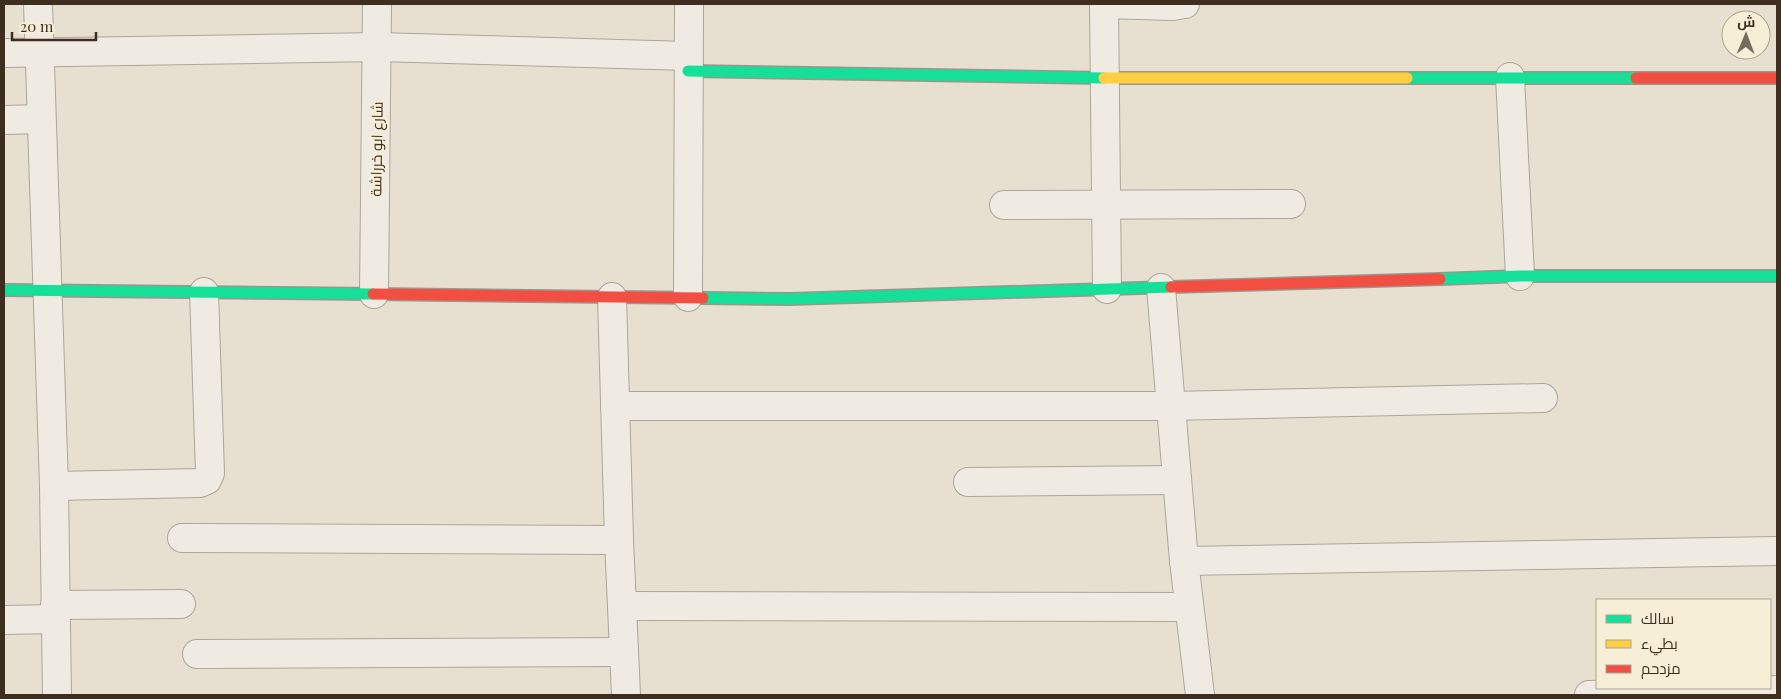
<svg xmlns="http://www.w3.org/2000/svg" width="1781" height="699" viewBox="0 0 1781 699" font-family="'Playfair Display',Cairo,serif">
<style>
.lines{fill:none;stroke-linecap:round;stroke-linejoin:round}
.street-casing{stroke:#ada599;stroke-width:30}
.fast-casing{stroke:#9c958a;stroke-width:14}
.slow-casing{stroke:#9c958a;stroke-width:14}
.jam-casing{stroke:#9c958a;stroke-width:14}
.street{stroke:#efebe3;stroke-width:28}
.fast{stroke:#16e098;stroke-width:11}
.slow{stroke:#ffcf43;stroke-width:11}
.jam{stroke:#f24e42;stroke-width:11}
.labels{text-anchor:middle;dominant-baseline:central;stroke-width:4;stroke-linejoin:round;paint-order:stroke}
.street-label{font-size:15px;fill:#3d2e20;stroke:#f7eed8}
</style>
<rect width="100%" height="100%" fill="#e7e0d1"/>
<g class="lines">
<!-- street casing -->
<g class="street-casing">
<g id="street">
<polyline points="38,4 54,486 57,695"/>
<polyline points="1104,4 1107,289"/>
<polyline points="1104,4 1173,6 1185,4"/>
<polyline points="4,53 378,47 688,56"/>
<polyline points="1510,77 1520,276"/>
<polyline points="4,120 41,119"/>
<polyline points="1004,205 1291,204"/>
<polyline points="1161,288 1184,561 1200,695"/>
<polyline points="374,294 377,4"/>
<polyline points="612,297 619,540 626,695"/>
<polyline points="688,297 689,4"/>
<polyline points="615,406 1171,406 1543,398"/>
<polyline points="968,482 1177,480"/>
<polyline points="54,486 200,483 207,480 210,473 204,292"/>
<polyline points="182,538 619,540"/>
<polyline points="1184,561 1777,551"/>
<polyline points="55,605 181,604"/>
<polyline points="622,606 1189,607"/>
<polyline points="4,620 55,619"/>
<polyline points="197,654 624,652"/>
<polyline points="1589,695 1777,690"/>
</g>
</g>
<!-- fast casing -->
<g class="fast-casing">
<g id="fast">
<polyline points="688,71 1104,78"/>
<polyline points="1407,78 1636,78"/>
<polyline points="1440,279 1520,276 1777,276"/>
<polyline points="4,290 373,294"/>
<polyline points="703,298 790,299 1171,287"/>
</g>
</g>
<!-- slow casing -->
<g class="slow-casing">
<polyline id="slow" points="1104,78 1407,78"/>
</g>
<!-- jam casing -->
<g class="jam-casing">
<g id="jam">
<polyline points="1636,78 1777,78"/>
<polyline points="1171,287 1440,279"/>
<polyline points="373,294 703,298"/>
</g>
</g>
<!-- street -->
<use href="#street" class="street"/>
<!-- fast -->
<use href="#fast" class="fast"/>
<!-- slow -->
<use href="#slow" class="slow"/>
<!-- jam -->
<use href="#jam" class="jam"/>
</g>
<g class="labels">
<!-- street labels -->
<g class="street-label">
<text transform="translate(376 149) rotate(-89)">شارع ابو خرراشة</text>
</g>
</g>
<!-- border -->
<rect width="1781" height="699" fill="none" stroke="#3d2e20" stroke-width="10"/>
<!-- legend -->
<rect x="1596" y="599" width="175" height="90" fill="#f7eed8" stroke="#ada18e"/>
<rect x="1606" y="615" width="25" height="8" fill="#16e098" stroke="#ada18e"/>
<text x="1641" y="624" font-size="15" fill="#3d2e20">سالك</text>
<rect x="1606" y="640" width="25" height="8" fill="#ffcf43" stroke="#ada18e"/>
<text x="1641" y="649" font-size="15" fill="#3d2e20">بطيء</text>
<rect x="1606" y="665" width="25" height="8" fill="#f24e42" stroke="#ada18e"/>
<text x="1641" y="674" font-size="15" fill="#3d2e20">مزدحم</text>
<!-- north arrow -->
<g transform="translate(1746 35) rotate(1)"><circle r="24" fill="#f7eed8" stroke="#ada18e"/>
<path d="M0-4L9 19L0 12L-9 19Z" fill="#786c5e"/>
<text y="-8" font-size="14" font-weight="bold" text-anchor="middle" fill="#3d2e20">ش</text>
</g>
<!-- scale -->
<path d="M12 32v8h84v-8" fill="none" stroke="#3d2e20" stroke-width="2.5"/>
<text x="20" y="32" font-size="15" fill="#3d2e20" stroke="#f7eed8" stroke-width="4" paint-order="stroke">20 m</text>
</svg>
